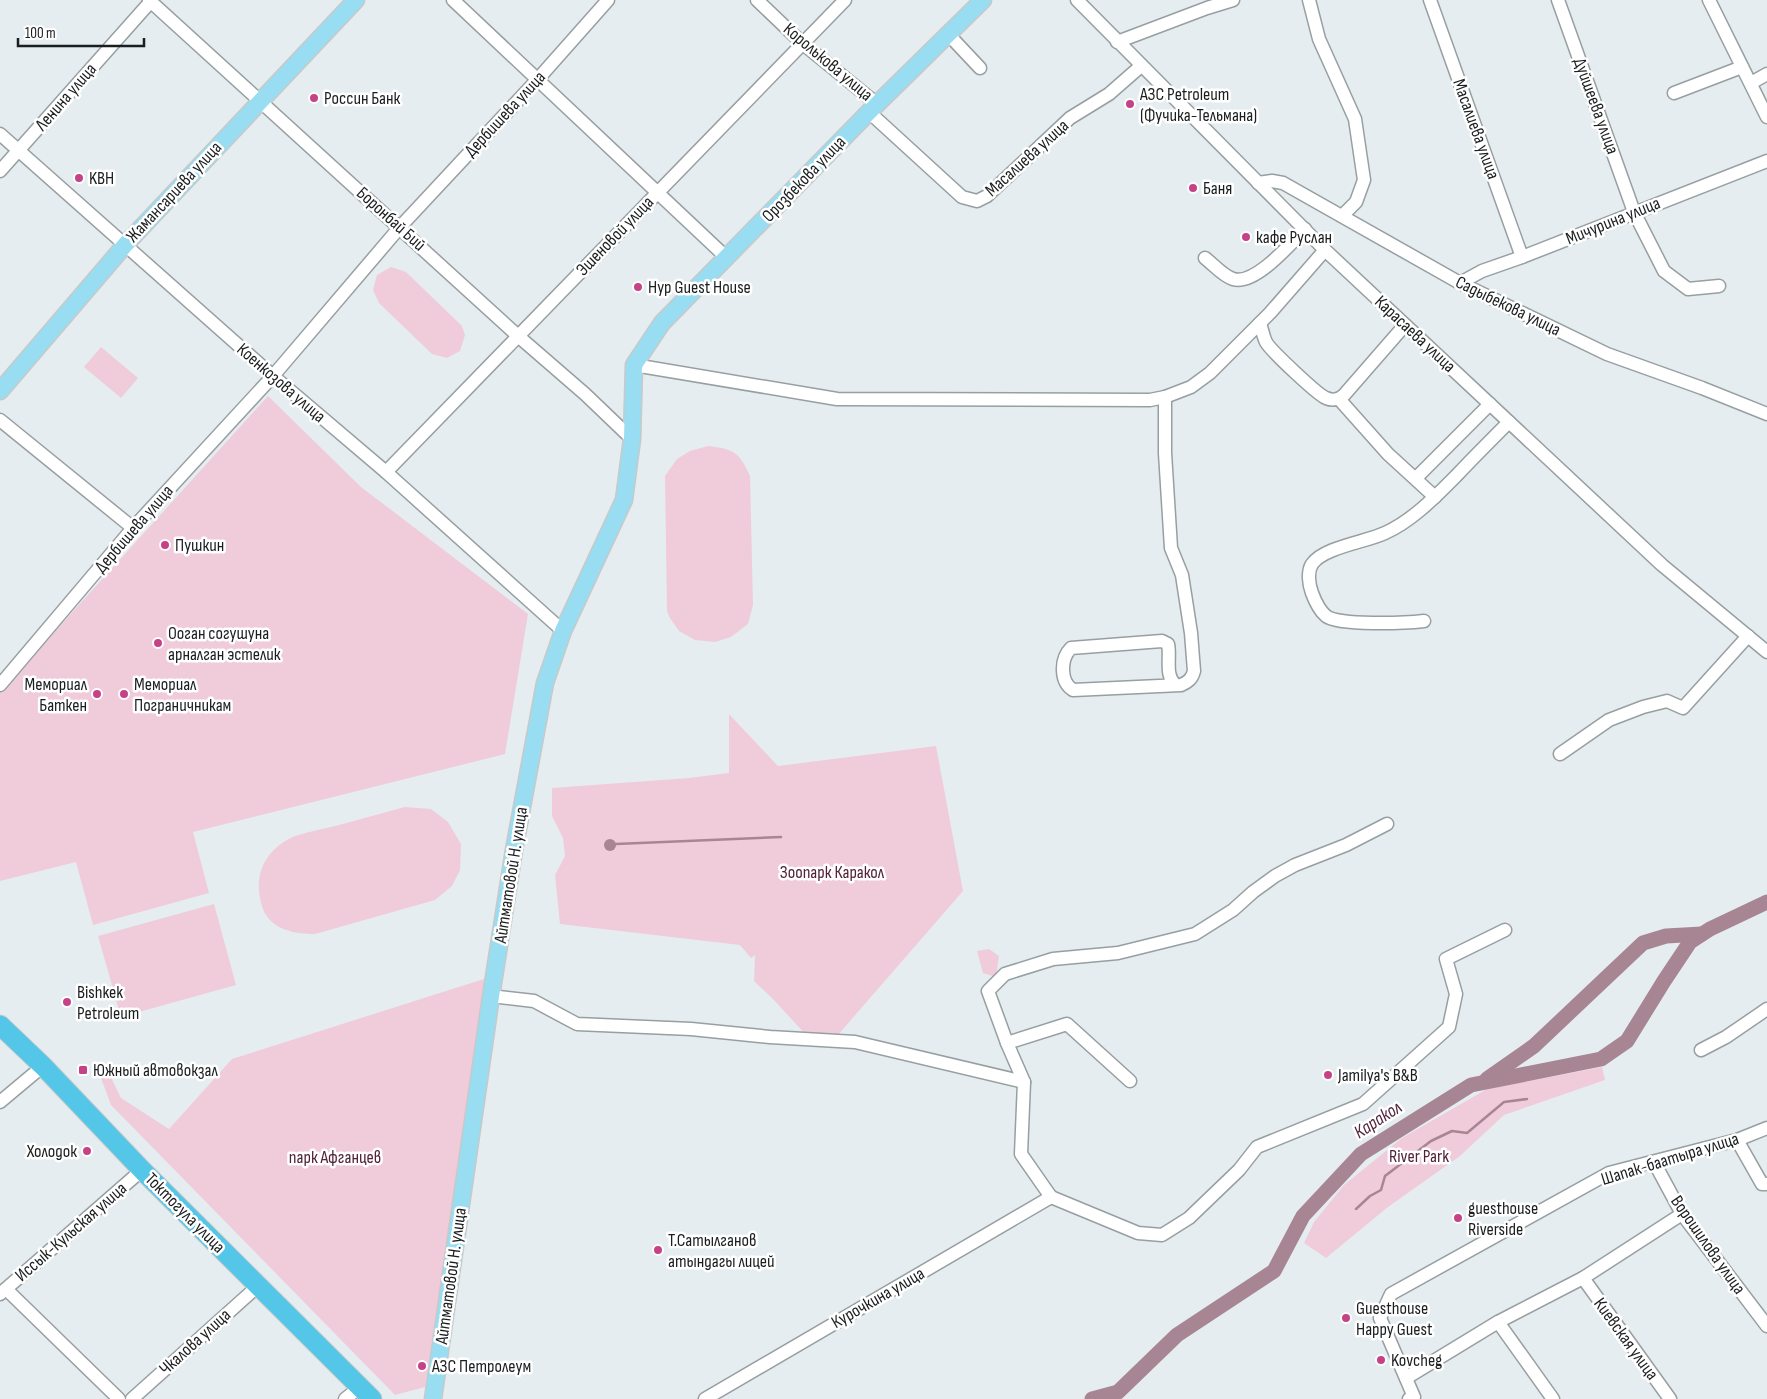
<svg xmlns="http://www.w3.org/2000/svg" width="1767" height="1399" viewBox="0 0 1767 1399" font-family="'Sofia Sans Condensed',sans-serif">
<style>
.green{fill:#f0ccda}
.water{fill:#a88593}
.lines{fill:none;stroke-linecap:round;stroke-linejoin:round}
.stream{stroke:#a88593;stroke-width:2.5}
.river{stroke:#a88593;stroke-width:15}
.minor-casing{stroke:#979fa1;stroke-width:15}
.major-casing{stroke:#c8c9c9;stroke-width:19}
.highway-casing{stroke:#c8c9c9;stroke-width:21}
.minor{stroke:#fff;stroke-width:12}
.major{stroke:#98ddf1;stroke-width:16}
.highway{stroke:#54c6e7;stroke-width:19}
.poi-dot{fill:#c64286;stroke:#fff;stroke-width:2}
.labels{text-anchor:middle;dominant-baseline:central;stroke-width:5;stroke-linejoin:round;paint-order:stroke}
.street-label{font-size:18px;fill:#1b1e1f;stroke:#fff}
.poi-label{font-size:18px;fill:#1b1e1f;stroke:#fff;text-anchor:start}
.park-label{font-size:18px;fill:#522239;stroke:#fff}
.water-label{font-size:19px;font-style:italic;fill:#54243b;stroke:#fff}
</style>
<rect width="100%" height="100%" fill="#e5edf0"/>
<!-- green -->
<g class="green">
<polygon points="391,267 406,272 462,326 465,335 460,351 447,358 432,354 379,303 373,290 377,275"/>
<polygon points="101,347 138,378 121,398 84,367"/>
<polygon points="268,396 361,487 528,614 505,754 193,832 209,893 93,925 76,862 0,881 0,692"/>
<path d="M 708,446 C 734,449 739,452 750,476 L 753,605 L 748,624 L 731,637 L 715,642 L 695,640 L 679,631 L 670,618 L 667,611 L 665,476 L 677,459 L 690,451 Z"/>
<polygon points="729,714 778,766 936,746 963,891 837,1036 807,1036 773,999 754,981 755,955 751,958 740,945 560,924 555,875 565,856 563,838 552,816 552,788 689,778 729,773"/>
<path d="M 405,807 L 431,809 L 448,822 L 461,844 L 460,870 L 452,886 L 435,900 L 315,934 C 295,934 271,930 263,909 C 253,881 261,855 287,840 C 298,833 325,829 339,825 C 361,819 383,813 405,807 Z"/>
<polygon points="214,904 236,985 121,1017 98,936"/>
<polygon points="989,949 999,956 996,977 983,973 977,951"/>
<polygon points="487,978 425,1387 395,1395 111,1105 98,1070 104,1063 121,1098 169,1129 232,1059"/>
<polygon points="1602,1067 1605,1080 1504,1115 1460,1156 1388,1207 1326,1258 1304,1243 1314,1222 1344,1185 1402,1138 1487,1089"/>
</g>
<!-- water -->
<circle class="water" cx="610" cy="845" r="6"/>
<g class="lines">
<!-- stream -->
<g class="stream">
<polyline points="616,844 781,837"/>
<polyline points="1356,1209 1370,1196 1381,1190 1385,1176 1431,1141 1452,1131 1467,1133 1504,1102 1527,1099"/>
</g>
<!-- river -->
<g class="river">
<polyline points="1487,1079 1534,1046 1643,943 1666,936 1702,934"/>
<polyline points="1092,1399 1118,1392 1177,1335 1274,1271 1303,1216 1361,1154 1471,1085 1601,1059 1627,1041 1664,981 1690,942 1710,929 1767,902"/>
</g>
<!-- minor casing -->
<g class="minor-casing">
<g id="minor">
<polyline points="149,0 518,336 585,394 632,439"/>
<polyline points="453,0 727,258"/>
<polyline points="757,0 802,43 877,104"/>
<polyline points="1077,0 1325,250 1662,565 1767,652"/>
<polyline points="1309,0 1319,39 1355,119 1364,180 1356,202 1342,216"/>
<polyline points="1430,0 1522,257"/>
<polyline points="1558,0 1634,212 1664,271 1688,289 1719,286"/>
<polyline points="1709,0 1767,117"/>
<polyline points="948,34 980,68"/>
<polyline points="1117,42 1207,8 1233,0"/>
<polyline points="1751,83 1767,74"/>
<polyline points="1674,93 1742,67"/>
<polyline points="869,112 962,197 977,201 987,196 1070,118 1109,94 1141,66"/>
<polyline points="0,134 273,376 386,472 563,631"/>
<polyline points="0,171 152,0"/>
<polyline points="1258,183 1272,181 1283,183 1460,283 1607,354 1702,388 1767,414"/>
<path d="M 1205,258 C 1214,265 1223,276 1233,279 C 1255,286 1291,243 1305,229"/>
<polyline points="1460,283 1482,271 1522,257 1767,161"/>
<path d="M 1260,323 C 1262,329 1263,336 1266,342 C 1270,350 1318,395 1326,398 C 1333,401 1338,400 1344,395 L 1405,325"/>
<polyline points="634,365 837,399 1150,400 1165,397 1191,387 1210,373 1270,313 1325,250"/>
<path d="M 1165,397 L 1165,453 L 1171,548 L 1182,575 L 1191,633 L 1194,671 C 1192,679 1188,682 1181,685 L 1073,690 C 1060,682 1060,659 1071,648 L 1162,641 L 1168,644 C 1171,657 1164,676 1176,685"/>
<polyline points="1339,399 1388,454 1435,497"/>
<polyline points="0,420 133,528"/>
<polyline points="386,472 845,0"/>
<polyline points="1416,478 1490,404"/>
<path d="M 1424,621 C 1406,623 1339,626 1326,616 C 1320,611 1315,601 1312,593 C 1309,585 1307,572 1312,564 C 1324,547 1366,542 1385,533 C 1412,521 1435,497 1456,476 C 1473,458 1491,440 1509,422"/>
<polyline points="0,685 133,528 273,376 400,227 538,79 608,0"/>
<polyline points="1560,754 1609,720 1643,707 1667,701 1683,708 1748,636"/>
<polyline points="491,996 534,1001 577,1024 691,1029 770,1037 855,1042 1024,1082"/>
<polyline points="1007,1043 988,991 1005,974 1053,959 1118,953 1195,934 1233,910 1253,892 1275,876 1295,865 1346,845 1387,824"/>
<polyline points="1701,1050 1726,1037 1767,1009"/>
<polyline points="0,1102 43,1066"/>
<polyline points="1737,1140 1762,1184 1767,1184"/>
<polyline points="1654,1162 1682,1214 1767,1326"/>
<polyline points="1051,1197 1138,1233 1162,1235 1189,1218 1239,1170 1257,1147 1363,1104 1449,1027 1456,994 1446,959 1505,930"/>
<polyline points="1051,1197 1021,1154 1024,1082 1007,1043 1067,1024 1130,1081"/>
<polyline points="1583,1278 1670,1399"/>
<polyline points="6,1289 119,1399"/>
<polyline points="0,1294 142,1170"/>
<polyline points="1498,1322 1553,1399"/>
<polyline points="1406,1378 1498,1322 1583,1278 1682,1214"/>
<polyline points="132,1399 258,1286"/>
<polyline points="345,1399 360,1387"/>
<polyline points="705,1399 1051,1197"/>
<polyline points="1409,1399 1414,1397 1380,1318 1391,1294 1609,1173 1737,1140 1767,1128"/>
</g>
</g>
<!-- major casing -->
<g class="major-casing">
<g id="major">
<polyline points="0,391 125,245 356,0"/>
<polyline points="433,1399 491,996 514,850 545,683 563,631 624,500 632,439 634,365 662,323 869,112 983,0"/>
</g>
</g>
<!-- highway casing -->
<g class="highway-casing">
<polyline id="highway" points="0,1025 43,1066 142,1170 372,1399"/>
</g>
<!-- minor -->
<use href="#minor" class="minor"/>
<!-- major -->
<use href="#major" class="major"/>
<!-- highway -->
<use href="#highway" class="highway"/>
</g>
<!-- markers -->
<g class="poi-dot">
<circle cx="314" cy="98" r="5"/>
<circle cx="1130" cy="104" r="5"/>
<circle cx="79" cy="178" r="5"/>
<circle cx="1193" cy="188" r="5"/>
<circle cx="1246" cy="237" r="5"/>
<circle cx="638" cy="287" r="5"/>
<circle cx="165" cy="545" r="5"/>
<circle cx="158" cy="643" r="5"/>
<circle cx="97" cy="694" r="5"/>
<circle cx="124" cy="694" r="5"/>
<circle cx="67" cy="1002" r="5"/>
<rect x="78" y="1065" width="10" height="10" rx="2.5"/>
<circle cx="1328" cy="1075" r="5"/>
<circle cx="87" cy="1151" r="5"/>
<circle cx="1458" cy="1218" r="5"/>
<circle cx="658" cy="1250" r="5"/>
<circle cx="1346" cy="1318" r="5"/>
<circle cx="1381" cy="1360" r="5"/>
<circle cx="422" cy="1366" r="5"/>
</g>
<g class="labels">
<!-- street labels -->
<g class="street-label">
<text transform="translate(828 62) rotate(40)">Королькова улица</text>
<text transform="translate(66 97) rotate(-49)">Ленина улица</text>
<text transform="translate(1596 106) rotate(70)">Дуйшеева улица</text>
<text transform="translate(505 114) rotate(-47)">Дербишева улица</text>
<text transform="translate(1476 129) rotate(70)">Масалиева улица</text>
<text transform="translate(1027 158) rotate(-42)">Масалиева улица</text>
<text transform="translate(804 179) rotate(-46)">Орозбекова улица</text>
<text transform="translate(174 192) rotate(-47)">Жамансариева улица</text>
<text transform="translate(391 219) rotate(42)">Боронбай Бий</text>
<text transform="translate(1613 221) rotate(-22)">Мичурина улица</text>
<text transform="translate(615 236) rotate(-46)">Эшеновой улица</text>
<text transform="translate(1508 306) rotate(26)">Садыбекова улица</text>
<text transform="translate(1415 334) rotate(43)">Карасаева улица</text>
<text transform="translate(281 383) rotate(41)">Коенкозова улица</text>
<text transform="translate(134 529) rotate(-49)">Дербишева улица</text>
<text transform="translate(511 875) rotate(-81)">Айтматовой Н. улица</text>
<text transform="translate(1670 1159) rotate(-17)">Шапак-баатыра улица</text>
<text transform="translate(185 1213) rotate(45)">Токтогула улица</text>
<text transform="translate(71 1232) rotate(-41)">Иссык-Кульская улица</text>
<text transform="translate(1708 1245) rotate(55)">Ворошилова улица</text>
<text transform="translate(451 1276) rotate(-82)">Айтматовой Н. улица</text>
<text transform="translate(878 1298) rotate(-30)">Курочкина улица</text>
<text transform="translate(1626 1339) rotate(54)">Киевская улица</text>
<text transform="translate(195 1342) rotate(-42)">Чкалова улица</text>
</g>
<!-- poi labels -->
<g class="poi-label">
<text x="1140" y="94">АЗС Petroleum<tspan x="1140" dy="21">(Фучика-Тельмана)</tspan></text>
<text x="324" y="98">Россин Банк</text>
<text x="89" y="178">KBH</text>
<text x="1203" y="188">Баня</text>
<text x="1256" y="237">кафе Руслан</text>
<text x="648" y="287">Нур Guest House</text>
<text x="175" y="545">Пушкин</text>
<text x="168" y="633">Ооган согушуна<tspan x="168" dy="21">арналган эстелик</tspan></text>
<text x="87" y="684" text-anchor="end">Мемориал<tspan x="87" dy="21">Баткен</tspan></text>
<text x="134" y="684">Мемориал<tspan x="134" dy="21">Пограничникам</tspan></text>
<text x="77" y="992">Bishkek<tspan x="77" dy="21">Petroleum</tspan></text>
<text x="93" y="1070">Южный автовокзал</text>
<text x="1338" y="1075">Jamilya's B&amp;B</text>
<text x="77" y="1151" text-anchor="end">Холодок</text>
<text x="1468" y="1208">guesthouse<tspan x="1468" dy="21">Riverside</tspan></text>
<text x="668" y="1240">Т.Сатылганов<tspan x="668" dy="21">атындагы лицей</tspan></text>
<text x="1356" y="1308">Guesthouse<tspan x="1356" dy="21">Happy Guest</tspan></text>
<text x="1391" y="1360">Kovcheg</text>
<text x="432" y="1366">АЗС Петролеум</text>
</g>
<!-- park labels -->
<g class="park-label">
<text x="832" y="872">Зоопарк Каракол</text>
<text x="1419" y="1156">River Park</text>
<text x="335" y="1157">парк Афганцев</text>
</g>
<!-- water labels -->
<g class="water-label">
<text transform="translate(1378 1120) rotate(-33)">Каракол</text>
</g>
</g>
<!-- scale -->
<path d="M18 38v8h126v-8" fill="none" stroke="#1b1e1f" stroke-width="2.5"/>
<text x="25" y="38" font-size="15" fill="#1b1e1f" stroke="#ffffff" stroke-width="4" paint-order="stroke">100 m</text>
</svg>
